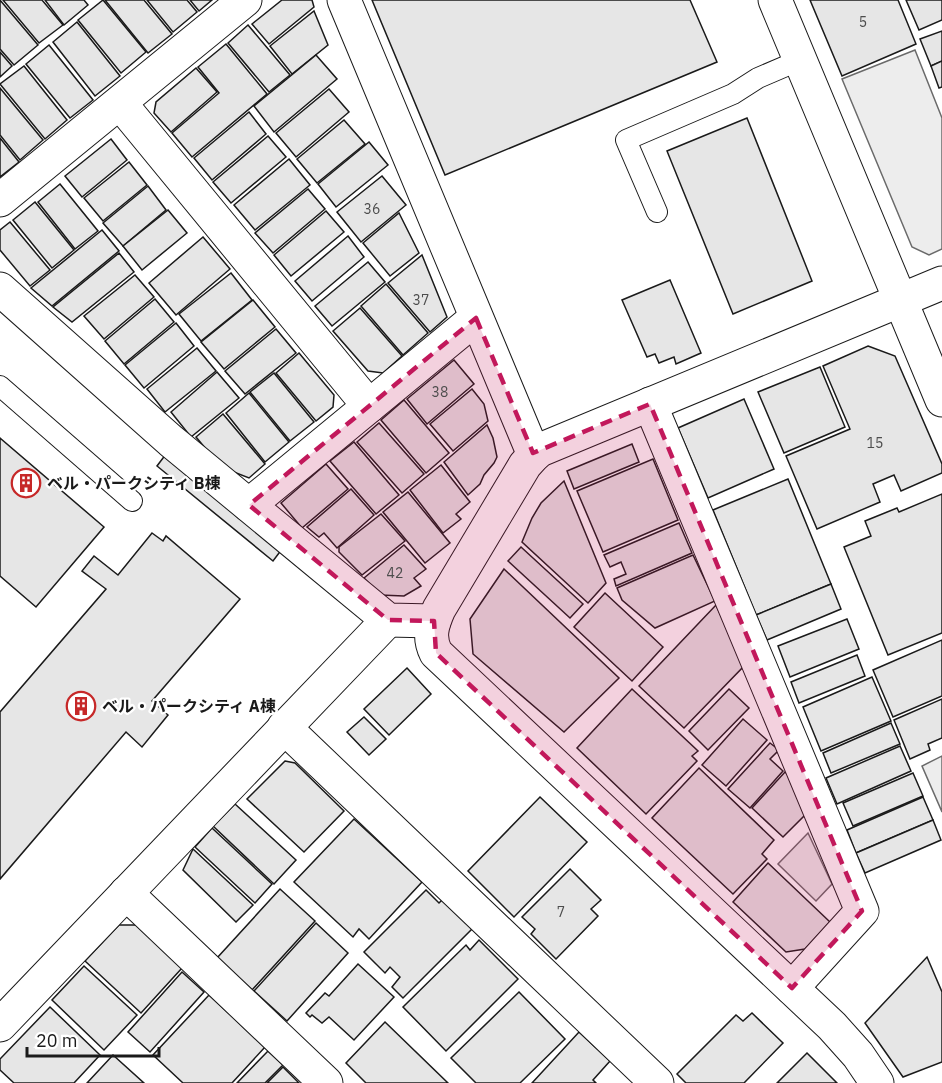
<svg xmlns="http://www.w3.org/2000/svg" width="942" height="1083" viewBox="0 0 942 1083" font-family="'IBM Plex Sans','Noto Sans JP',sans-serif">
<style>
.parking{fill:#ededed;stroke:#6a6a6a;stroke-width:1.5}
.building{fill:#e6e6e6;stroke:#1a1a1a;stroke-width:1.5}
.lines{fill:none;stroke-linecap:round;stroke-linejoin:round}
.lane-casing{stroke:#1a1a1a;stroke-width:22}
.street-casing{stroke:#1a1a1a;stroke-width:35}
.secondary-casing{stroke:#1a1a1a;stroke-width:35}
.lane{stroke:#fff;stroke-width:20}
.street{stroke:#fff;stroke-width:33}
.secondary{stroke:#fff;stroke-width:33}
.marked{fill:#c2185b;fill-opacity:0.2;stroke:#c2185b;stroke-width:4.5;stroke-dasharray:12 8;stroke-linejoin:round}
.labels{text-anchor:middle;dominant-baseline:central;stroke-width:4.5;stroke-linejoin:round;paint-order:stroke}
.number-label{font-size:14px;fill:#4d4d4d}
.poi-label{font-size:16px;font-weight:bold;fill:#1a1a1a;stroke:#fff;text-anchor:start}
</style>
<rect width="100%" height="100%" fill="#fff"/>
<!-- parking -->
<g class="parking">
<polygon points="915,50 942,118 942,249 929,255 912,247 842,79"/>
<polygon points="942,756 942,812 922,766"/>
<polygon points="808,833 832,884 816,901 778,864"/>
</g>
<!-- building -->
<g class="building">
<polygon points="0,0 38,45 14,65 0,49"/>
<polygon points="3,0 42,0 63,25 39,43"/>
<polygon points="45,0 84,0 88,5 64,25"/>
<polygon points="103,0 146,52 121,73 78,20"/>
<polygon points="105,0 144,0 172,34 148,53"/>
<polygon points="147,0 187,0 197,12 173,32"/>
<polygon points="190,0 212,0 199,11"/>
<polygon points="282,0 312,0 314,7 269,44 252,24"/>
<polygon points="372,0 690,0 717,62 445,175"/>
<polygon points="810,0 898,0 916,44 842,76"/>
<polygon points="906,0 942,0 942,20 919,30"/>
<polygon points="314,11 328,45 292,74 270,46"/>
<polygon points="77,22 120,76 95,96 53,42"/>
<polygon points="248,25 290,75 269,92 228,43"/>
<polygon points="942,31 942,61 931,66 920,39"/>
<polygon points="226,44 267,94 192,157 172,133 219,93 198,67"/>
<polygon points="49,45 93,100 70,118 26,64"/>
<polygon points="0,52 12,66 0,77"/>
<polygon points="316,55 337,79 274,132 254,106"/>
<polygon points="942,61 942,87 939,88 931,66"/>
<polygon points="24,66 67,120 45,139 0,84"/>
<polygon points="196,68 217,92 171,132 154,113 156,102"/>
<polygon points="0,88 43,140 20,160 0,135"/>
<polygon points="329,89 349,112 296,157 276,133"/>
<polygon points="249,112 266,134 212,180 194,158"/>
<polygon points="747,118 812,281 733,314 667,151"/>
<polygon points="344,120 365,144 317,183 297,159"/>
<polygon points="268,136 286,157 231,203 213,182"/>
<polygon points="0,138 19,162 0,177"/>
<polygon points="111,139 127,160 82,197 65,176"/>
<polygon points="369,142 388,165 336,207 318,184"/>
<polygon points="289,159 310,185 255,230 234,205"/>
<polygon points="129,162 147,185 103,221 84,198"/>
<polygon points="382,176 406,205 361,242 337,212"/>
<polygon points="60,184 98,231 75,249 38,202"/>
<polygon points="148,186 166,210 123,246 103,223"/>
<polygon points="308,189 325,209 273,253 255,233"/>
<polygon points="35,202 74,250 52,268 13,220"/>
<polygon points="168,210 187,233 142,270 123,246"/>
<polygon points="326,211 344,232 291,276 274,255"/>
<polygon points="399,213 419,253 390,276 363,243"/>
<polygon points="10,222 50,270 30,286 0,250 0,230"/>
<polygon points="102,230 119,251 52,306 31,288"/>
<polygon points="348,236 364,257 312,301 295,281"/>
<polygon points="203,237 230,269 176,315 149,283"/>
<polygon points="119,253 134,272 72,322 53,307"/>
<polygon points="422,255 447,317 430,332 388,283"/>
<polygon points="368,262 385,282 332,326 315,306"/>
<polygon points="231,273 252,300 201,341 179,314"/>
<polygon points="135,275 154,297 104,339 84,316"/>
<polygon points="670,280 701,353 676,364 674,357 659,363 655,354 647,357 622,300"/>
<polygon points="386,284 428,333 403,355 361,306"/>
<polygon points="155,299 174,322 124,364 105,341"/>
<polygon points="253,300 275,327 224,369 201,342"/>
<polygon points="360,308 402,356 383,373 368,371 333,331"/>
<polygon points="176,323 194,346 144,388 125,365"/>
<polygon points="276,329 296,353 245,394 225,371"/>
<polygon points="868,346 895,356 942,464 942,473 901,491 894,475 873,484 880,502 817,529 786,456 850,429 823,366"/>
<polygon points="197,348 216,371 165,412 147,389"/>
<polygon points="299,353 334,395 333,407 316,421 276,373"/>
<polygon points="454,360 474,384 427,424 407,399"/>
<polygon points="820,367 845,427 784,453 758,392"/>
<polygon points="217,372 239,398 191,437 171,412"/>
<polygon points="274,373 314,422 290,441 250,392"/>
<polygon points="472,389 484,404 488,421 453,451 430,424"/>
<polygon points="249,393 289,442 265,462 226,413"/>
<polygon points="744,399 774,469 708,498 678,428"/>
<polygon points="404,400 449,453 426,473 381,420"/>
<polygon points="223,414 265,464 249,478 221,467 196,437"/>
<polygon points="379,423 424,474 402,493 357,442"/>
<polygon points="487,425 493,438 497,457 494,463 484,475 480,484 468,495 444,462"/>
<polygon points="0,438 104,527 36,607 0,576"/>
<polygon points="354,442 399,495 376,514 330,461"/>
<polygon points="632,444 639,462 574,489 567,471"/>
<polygon points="166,454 282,549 273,561 157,466"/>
<polygon points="653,459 678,520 603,552 577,491"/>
<polygon points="326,464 348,489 302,528 281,503"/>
<polygon points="441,465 470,502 456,514 461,519 443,533 410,490"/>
<polygon points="788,479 831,584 756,615 713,510"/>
<polygon points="564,481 606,583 588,603 522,542 532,518 541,503"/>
<polygon points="351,489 374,515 337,548 324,533 319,537 307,527"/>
<polygon points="408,492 450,543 425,563 383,512"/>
<polygon points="942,494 942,633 888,655 844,547 871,536 865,521 897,508 899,512"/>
<polygon points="381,514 405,541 362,575 339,552 339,547"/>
<polygon points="679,523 692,553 616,586 614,579 626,574 621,562 610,567 604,555"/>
<polygon points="152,533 163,541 166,536 240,599 152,701 168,715 142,747 126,732 0,879 0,712 106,589 82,571 94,556 118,575"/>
<polygon points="404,545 426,569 414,578 421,586 404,596 380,595 364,578"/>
<polygon points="521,547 583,604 570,618 508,561"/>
<polygon points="693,555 715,601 655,628 622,600 617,588"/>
<polygon points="504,569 619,678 564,732 473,654 470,619"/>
<polygon points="831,584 841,609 767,640 756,615"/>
<polygon points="605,593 663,647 632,681 574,627"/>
<polygon points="716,605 744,666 684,728 639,686"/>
<polygon points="847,619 859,649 790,677 778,646"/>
<polygon points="942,640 942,696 893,717 873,670"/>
<polygon points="857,655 865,676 799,703 791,682"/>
<polygon points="407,668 431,694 389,735 364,709"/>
<polygon points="872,677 891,721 821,751 803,707"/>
<polygon points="632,689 698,751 692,756 697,761 646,814 577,748"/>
<polygon points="729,689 749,708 708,750 689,731"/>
<polygon points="942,699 942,738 928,744 930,750 910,759 894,720"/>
<polygon points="364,717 386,739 369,755 347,732"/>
<polygon points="743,719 767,740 726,786 702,765"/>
<polygon points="891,723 900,744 831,773 823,753"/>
<polygon points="770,743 779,750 770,759 783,771 750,808 728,789"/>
<polygon points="900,746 911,771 837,804 826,778"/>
<polygon points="285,761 295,763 344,811 304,852 247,799"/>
<polygon points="699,768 774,840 762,854 767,859 733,894 652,818"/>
<polygon points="785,772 793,779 806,814 783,837 752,808"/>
<polygon points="913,773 923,796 853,826 843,803"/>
<polygon points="540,797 587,842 514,917 468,871"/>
<polygon points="923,797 933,820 856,853 847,830"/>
<polygon points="235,804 296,860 274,884 213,826"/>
<polygon points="354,819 422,882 369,939 359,929 353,937 294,882"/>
<polygon points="933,820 941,840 865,873 856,853"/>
<polygon points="212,828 272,884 255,903 195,847"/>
<polygon points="193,849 253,905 236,922 183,870"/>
<polygon points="768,863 830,922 805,949 786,952 733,902"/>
<polygon points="570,869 601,900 591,909 598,916 556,959 531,934 535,929 522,917"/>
<polygon points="280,889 315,921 252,990 217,958"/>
<polygon points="426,890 439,903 443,899 472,929 403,998 392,987 400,977 390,967 385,973 364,952"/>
<polygon points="316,923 348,953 287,1021 254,991"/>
<polygon points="119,925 136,925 182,968 141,1013 85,961"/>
<polygon points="479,940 518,979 446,1051 403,1007 466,945 470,950"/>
<polygon points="927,957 942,992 942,1062 903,1077 865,1023"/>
<polygon points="358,964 394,997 354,1040 329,1017 322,1023 312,1015 310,1017 306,1013 325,993 329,996"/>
<polygon points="84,966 137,1015 104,1050 52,1000"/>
<polygon points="182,972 204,992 150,1052 128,1032"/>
<polygon points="519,992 565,1039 520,1083 476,1083 451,1058"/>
<polygon points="209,995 265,1047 232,1083 183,1083 153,1055"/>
<polygon points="50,1007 100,1055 74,1083 14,1083 0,1070 0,1059"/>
<polygon points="752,1013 783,1043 744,1083 686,1083 677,1074 736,1015 743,1021"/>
<polygon points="385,1022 448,1083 366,1083 346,1063"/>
<polygon points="579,1032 610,1061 593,1080 596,1083 532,1083"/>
<polygon points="268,1051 283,1065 265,1083 237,1083"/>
<polygon points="807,1053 837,1083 777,1083"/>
<polygon points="113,1055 144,1083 87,1083"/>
<polygon points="283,1067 299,1083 267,1083"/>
</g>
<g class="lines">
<!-- lane casing -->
<g class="lane-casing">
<g id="lane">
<polyline points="657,212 626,140 733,94 758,78 800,60"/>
<polyline points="0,386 132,501"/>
</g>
</g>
<!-- street casing -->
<g class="street-casing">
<g id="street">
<polyline points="344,0 534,455"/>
<polyline points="775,0 942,400"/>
<polyline points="120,103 369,406"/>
<polyline points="0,200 245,0"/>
<polyline points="0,289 171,441 388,620 434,621"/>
<polyline points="650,404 862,911 792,988"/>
<polyline points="249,505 476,318"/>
<polyline points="284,727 657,1083"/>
<polyline points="126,893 326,1083"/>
<polyline points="0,1025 388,620"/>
</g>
</g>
<!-- secondary casing -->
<g class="secondary-casing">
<path id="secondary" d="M 877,1083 L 858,1055 L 832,1026 L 436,653 C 428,637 432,625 439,609 L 525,465 L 534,455 L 540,450 L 942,283"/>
</g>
<!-- lane -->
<use href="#lane" class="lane"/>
<!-- street -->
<use href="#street" class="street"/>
<!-- secondary -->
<use href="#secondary" class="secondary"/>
</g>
<!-- marked area -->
<path class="marked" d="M 476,318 L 533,453 L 650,404 L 862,911 L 792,988 L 436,653 L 434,621 L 388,620 L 249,505 Z"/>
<!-- icons -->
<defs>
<g id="building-ring" transform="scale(1.5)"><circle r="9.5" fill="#fff" stroke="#c62828" stroke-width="1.5"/><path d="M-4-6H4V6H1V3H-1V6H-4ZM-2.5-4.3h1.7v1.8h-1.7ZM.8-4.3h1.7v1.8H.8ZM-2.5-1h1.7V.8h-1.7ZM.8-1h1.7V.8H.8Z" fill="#c62828"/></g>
</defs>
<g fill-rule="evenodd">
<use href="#building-ring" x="26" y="483"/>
<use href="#building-ring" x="81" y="706"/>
</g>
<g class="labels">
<!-- number labels -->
<g class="number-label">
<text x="863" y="22">5</text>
<text x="372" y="209">36</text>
<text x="421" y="300">37</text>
<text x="440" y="392">38</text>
<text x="875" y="443">15</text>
<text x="395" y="573">42</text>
<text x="561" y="912">7</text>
</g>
<!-- poi labels -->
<g class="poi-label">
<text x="47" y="483">ベル・パークシティ B棟</text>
<text x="102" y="706">ベル・パークシティ A棟</text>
</g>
</g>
<!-- scale -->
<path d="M27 1047v9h132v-9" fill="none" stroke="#1a1a1a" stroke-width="3"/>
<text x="36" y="1047" font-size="18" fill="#1a1a1a" stroke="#ffffff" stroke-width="4.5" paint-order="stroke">20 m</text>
</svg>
